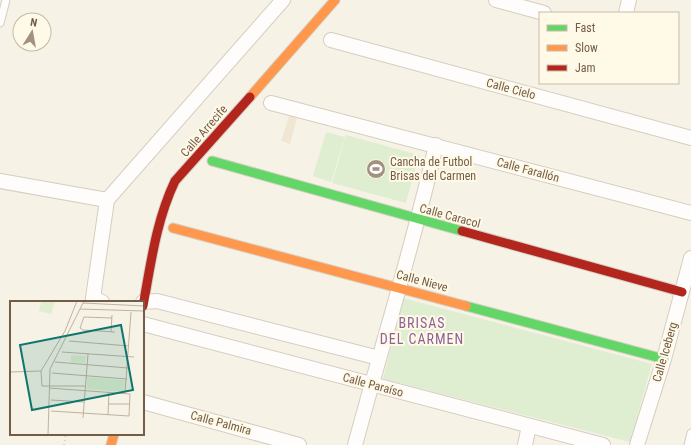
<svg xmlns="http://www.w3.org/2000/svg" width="691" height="445" viewBox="0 0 691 445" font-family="'Roboto Condensed',sans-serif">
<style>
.residential{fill:#f0e6d3}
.green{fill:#dfeed1}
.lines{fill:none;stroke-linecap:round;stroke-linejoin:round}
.lane-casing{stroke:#d6cdc2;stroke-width:9}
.street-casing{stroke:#d6cdc2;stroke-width:16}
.fast-casing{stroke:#d7cfc3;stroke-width:11}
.slow-casing{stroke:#d7cfc3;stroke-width:11}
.jam-casing{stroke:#d7cfc3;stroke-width:11}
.path{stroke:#d7d0c9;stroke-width:2;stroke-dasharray:1 3;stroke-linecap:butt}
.lane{stroke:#fefdfb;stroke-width:7}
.street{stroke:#fefdfb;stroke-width:14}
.fast{stroke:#63d668;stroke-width:9}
.slow{stroke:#ff974d;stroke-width:9}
.jam{stroke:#b3261e;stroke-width:9}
.labels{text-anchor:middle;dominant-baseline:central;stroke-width:4;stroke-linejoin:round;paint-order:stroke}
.street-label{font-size:12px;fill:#745d47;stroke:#fff9e7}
.poi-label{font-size:12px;fill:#745d47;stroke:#fff9e7;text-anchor:start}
.quarter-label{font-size:14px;letter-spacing:1px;fill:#8d6298;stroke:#fff9e7}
.inset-road{fill:none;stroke:#bfb2a1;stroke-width:1}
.view{fill:#0f766e;fill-opacity:0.15;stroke:#0f766e;stroke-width:2}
.inset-edge{fill:none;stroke:#745d47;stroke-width:2}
</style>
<rect width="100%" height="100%" fill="#f7f2e6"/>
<!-- residential -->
<polygon class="residential" points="289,116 297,118 290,144 281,141"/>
<!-- green -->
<g class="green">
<polygon points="326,132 345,137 331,182 313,176"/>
<polygon points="346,135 419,155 406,203 332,183"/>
<polygon points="403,298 652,364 630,442 383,379"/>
</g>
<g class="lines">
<!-- lane casing -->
<g class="lane-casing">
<g id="lane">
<polyline points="0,23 6,0"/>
<polyline points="688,445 691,433"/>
</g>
</g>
<!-- street casing -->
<g class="street-casing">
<g id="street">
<polyline points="496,0 544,13"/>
<polyline points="626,13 629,0"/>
<polyline points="331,40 691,138"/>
<polyline points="271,103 691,213"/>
<polyline points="0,181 107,200"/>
<polyline points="102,302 93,298 107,200 283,0"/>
<polyline points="143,302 157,301 379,358"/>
<polyline points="143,324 603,445"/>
<polyline points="143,402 299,445"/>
<path d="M 355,445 C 382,345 413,246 436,145"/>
<polyline points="525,445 529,426"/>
<polyline points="637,445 664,359 691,258"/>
</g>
</g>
<!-- fast casing -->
<g class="fast-casing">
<g id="fast">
<polyline points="212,161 462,231"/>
<polyline points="466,306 664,359"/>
</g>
</g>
<!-- slow casing -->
<g class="slow-casing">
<g id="slow">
<polyline points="250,97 335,0"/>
<polyline points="173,228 466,306"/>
<polyline points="111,445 114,434"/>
</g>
</g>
<!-- jam casing -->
<g class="jam-casing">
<g id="jam">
<polyline points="462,231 682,292"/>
<path d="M 143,306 C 151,263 156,221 175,181 L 250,97"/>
</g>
</g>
<!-- path -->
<polyline class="path" points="64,445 66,434"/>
<!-- lane -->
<use href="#lane" class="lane"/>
<!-- street -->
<use href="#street" class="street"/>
<!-- fast -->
<use href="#fast" class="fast"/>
<!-- slow -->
<use href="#slow" class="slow"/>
<!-- jam -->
<use href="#jam" class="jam"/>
</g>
<!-- icons -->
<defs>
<g id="stadium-disc" transform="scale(1)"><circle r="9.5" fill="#a2917f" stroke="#fff9e7"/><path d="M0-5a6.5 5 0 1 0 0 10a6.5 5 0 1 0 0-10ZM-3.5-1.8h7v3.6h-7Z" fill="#fff"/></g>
</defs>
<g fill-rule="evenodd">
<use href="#stadium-disc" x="376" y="169"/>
</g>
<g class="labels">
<!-- street labels -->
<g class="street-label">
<text transform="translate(511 89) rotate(15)">Calle Cielo</text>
<text transform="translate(204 131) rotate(-49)">Calle Arrecife</text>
<text transform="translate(528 170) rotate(15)">Calle Farallón</text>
<text transform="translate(450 216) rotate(15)">Calle Caracol</text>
<text transform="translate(422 281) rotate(15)">Calle Nieve</text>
<text transform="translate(665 352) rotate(-74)">Calle Iceberg</text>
<text transform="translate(373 385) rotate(15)">Calle Paraíso</text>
<text transform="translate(221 423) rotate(15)">Calle Palmira</text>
</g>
<!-- poi labels -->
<g class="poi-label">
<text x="390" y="162">Cancha de Futbol<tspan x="390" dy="14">Brisas del Carmen</tspan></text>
</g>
<!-- quarter labels -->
<g class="quarter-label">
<text x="422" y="323">BRISAS<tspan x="422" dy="16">DEL CARMEN</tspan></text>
</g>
</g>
<!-- overview -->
<g transform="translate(10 301)">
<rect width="134" height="134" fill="#f7f2e6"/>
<path d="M 31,0 L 45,0 L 41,13 L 29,10 ZM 61,54 L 76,55 L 75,62 L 61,61 ZM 77,76 L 115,79 L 114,91 L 77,88 Z" fill="#dfeed1"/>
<path class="inset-road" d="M 67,0 L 55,30 L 31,70 L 32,85 L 75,85M 73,2 L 134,5M 70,8 L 134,10M 102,17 L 74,16 L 70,27 L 73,29 L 105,31M 101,31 L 102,14M 59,40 L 119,45M 52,51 L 124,56M 45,61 L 118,67M 0,71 L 31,70M 42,72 L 117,78M 39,87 L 120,93 L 119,115 L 41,110M 115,92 L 121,11M 41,99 L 74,101M 99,103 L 119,103M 98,114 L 99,91M 73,117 L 78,53M 38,134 L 40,68 L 74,0"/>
<path class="view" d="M 111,24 L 123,89 L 22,109 L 10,44 Z"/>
<rect width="134" height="134" class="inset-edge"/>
</g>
<!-- legend -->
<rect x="539" y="12" width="140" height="72" fill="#fff9e7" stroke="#c7bba7"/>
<rect x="547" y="25" width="20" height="6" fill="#63d668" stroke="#c7bba7"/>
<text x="575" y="32" font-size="12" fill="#745d47">Fast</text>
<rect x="547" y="45" width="20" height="6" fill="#ff974d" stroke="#c7bba7"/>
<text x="575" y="52" font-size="12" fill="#745d47">Slow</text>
<rect x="547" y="65" width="20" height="6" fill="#b3261e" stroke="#c7bba7"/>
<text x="575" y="72" font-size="12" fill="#745d47">Jam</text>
<!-- north arrow -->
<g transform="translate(32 32) rotate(11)"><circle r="19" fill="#fff9e7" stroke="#c7bba7"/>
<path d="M0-3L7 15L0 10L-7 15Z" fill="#a2917f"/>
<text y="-6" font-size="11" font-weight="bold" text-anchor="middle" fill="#745d47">N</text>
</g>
</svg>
